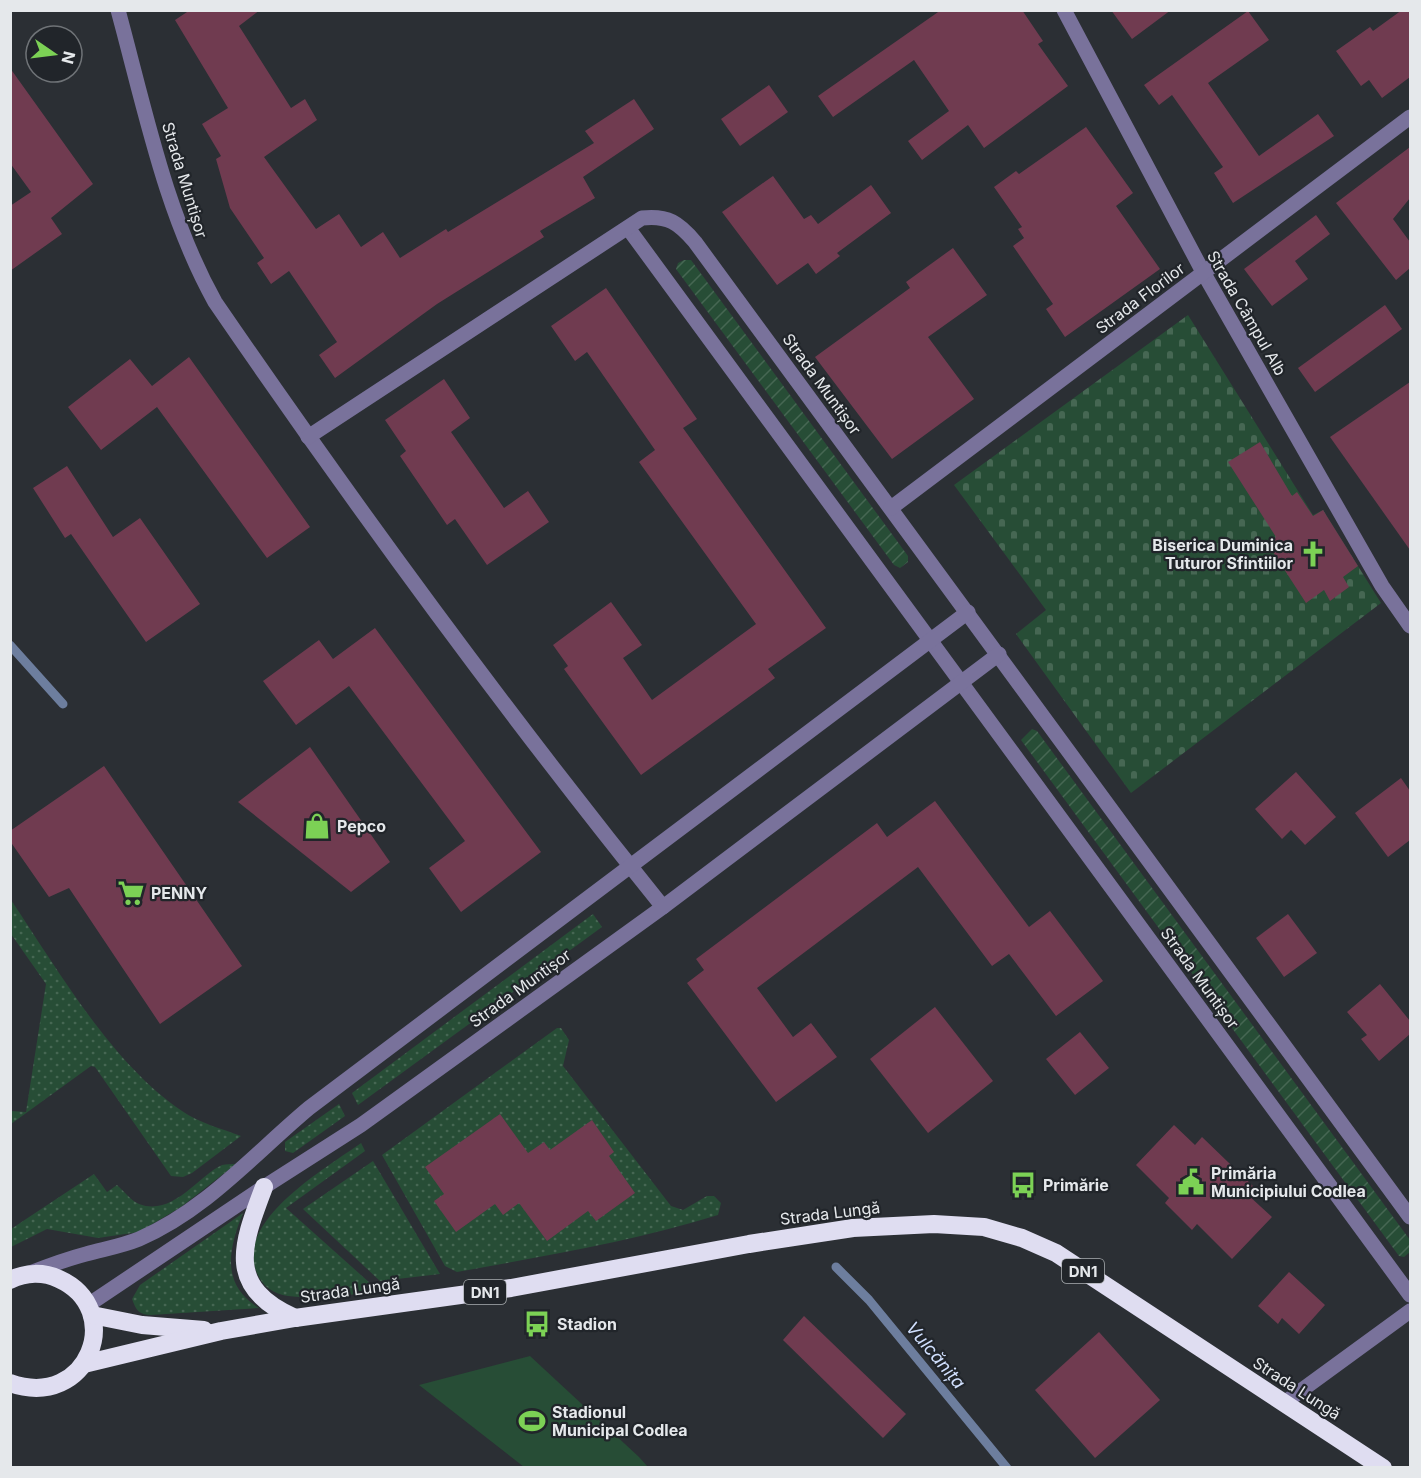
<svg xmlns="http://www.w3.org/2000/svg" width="1421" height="1478" viewBox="0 0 1421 1478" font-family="Inter,sans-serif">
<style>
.grass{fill:url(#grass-dots)}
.cemetery{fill:url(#cemetery-stones)}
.garden{fill:url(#garden-furrows)}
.pitch{fill:#274d36}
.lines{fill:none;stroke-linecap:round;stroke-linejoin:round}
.stream{stroke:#6d7e9e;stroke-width:9}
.building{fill:#703b50}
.minor{stroke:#79729b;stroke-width:15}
.highway{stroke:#dfddf1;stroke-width:18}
.labels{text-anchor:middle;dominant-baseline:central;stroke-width:4.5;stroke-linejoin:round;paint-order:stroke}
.shield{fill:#21252a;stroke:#aaaeb1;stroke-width:1.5}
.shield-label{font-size:15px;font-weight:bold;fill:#e5e8eb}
.street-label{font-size:16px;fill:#e5e8eb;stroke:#21252a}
.poi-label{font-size:16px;font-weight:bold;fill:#e5e8eb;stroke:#21252a;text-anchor:start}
.water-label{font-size:18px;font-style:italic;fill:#d0dffd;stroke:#21252a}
</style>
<defs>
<pattern id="grass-dots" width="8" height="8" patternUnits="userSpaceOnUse" patternTransform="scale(1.5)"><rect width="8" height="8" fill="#274d36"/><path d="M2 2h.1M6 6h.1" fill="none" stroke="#466753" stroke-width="1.8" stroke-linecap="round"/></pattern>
<pattern id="cemetery-stones" width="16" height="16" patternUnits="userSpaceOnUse" patternTransform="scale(1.5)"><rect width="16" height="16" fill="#274d36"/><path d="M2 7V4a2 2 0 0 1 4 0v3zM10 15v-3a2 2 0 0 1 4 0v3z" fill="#466753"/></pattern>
<pattern id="garden-furrows" width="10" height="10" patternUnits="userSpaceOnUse" patternTransform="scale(1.5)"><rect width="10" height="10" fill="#274d36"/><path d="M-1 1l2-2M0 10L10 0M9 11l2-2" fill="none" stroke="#466753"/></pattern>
</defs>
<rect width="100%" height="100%" fill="#2b2f34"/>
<!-- grass -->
<g class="grass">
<path d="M 11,900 C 58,970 112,1064 182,1111 C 199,1123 223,1129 241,1136 L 192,1173 L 183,1177 L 171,1176 L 95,1067 L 91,1066 L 11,1124 L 11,1111 L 26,1112 L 46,984 L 11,934 Z"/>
<polygon points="593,914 602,927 358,1105 352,1093"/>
<path d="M 557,1028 L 561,1028 L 569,1040 L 563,1066 L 671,1206 L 683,1210 L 707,1196 L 714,1196 L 721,1203 L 718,1215 C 634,1241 545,1256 457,1272 L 445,1266 L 382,1155 Z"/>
<polygon points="339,1104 345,1116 293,1153 285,1151 285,1142"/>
<path d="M 361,1143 L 365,1151 L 286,1208 L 380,1292 C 351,1294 318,1300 288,1296 C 274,1294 263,1287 257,1273 C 233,1221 328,1167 361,1143 Z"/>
<polygon points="373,1161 440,1274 380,1281 303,1209"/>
<path d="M 236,1164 L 181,1207 L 139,1232 L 98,1238 L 47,1229 L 11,1247 L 11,1229 L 94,1174 L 107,1192 L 117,1185 C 124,1191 130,1200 139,1204 C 173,1217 199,1175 222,1165 C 226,1164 232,1164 236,1164 Z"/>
<path d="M 243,1213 C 228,1250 221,1285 259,1308 L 151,1315 C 139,1315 136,1310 132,1299 L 140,1285 Z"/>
</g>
<!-- cemetery -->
<polygon class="cemetery" points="1188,315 1313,515 1323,510 1381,603 1131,793 1016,634 1046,610 954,485"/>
<!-- garden -->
<g class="garden">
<polygon points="684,260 691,260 908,556 908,562 900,568 894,565 676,269 678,263"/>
<polygon points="1032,729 1037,731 1410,1240 1410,1252 1404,1257 1399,1256 1021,740"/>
</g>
<!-- pitch -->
<polygon class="pitch" points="530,1356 639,1457 648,1467 524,1467 419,1385"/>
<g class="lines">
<!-- stream -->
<g class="stream">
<polyline points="10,645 63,704"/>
<polyline points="836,1267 869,1300 1007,1468"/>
</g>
</g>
<!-- building -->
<g class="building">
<polygon points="190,10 260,10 239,26 291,108 305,99 317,120 264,157 316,229 339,214 361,247 383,232 400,258 446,229 448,232 594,143 585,131 634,99 654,129 583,177 595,198 540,231 544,237 437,304 335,378 319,355 337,342 289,271 271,284 257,263 264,258 230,208 216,159 221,156 202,124 228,108 175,20"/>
<polygon points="941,10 1022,10 1043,41 1038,44 1068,86 984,148 968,125 922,160 908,141 949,111 914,60 833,117 818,96"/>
<polygon points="1111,10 1171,10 1132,39"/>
<polygon points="1402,10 1410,10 1410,77 1382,98 1369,80 1361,86 1336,51 1370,27 1373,31"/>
<polygon points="1248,11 1269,40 1208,83 1259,156 1318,114 1334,136 1233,203 1214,173 1223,167 1172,95 1159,105 1144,85"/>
<polygon points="10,68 93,184 51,218 62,234 10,271 10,206 31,192 10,163"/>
<polygon points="769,85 788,112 740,146 721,119"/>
<polygon points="1086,127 1133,193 1116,206 1160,269 1065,337 1046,309 1053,304 1013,246 1024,238 1018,229 1022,227 994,187 1016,171 1019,174"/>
<polygon points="1410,147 1410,198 1393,219 1410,242 1410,268 1396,280 1336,203"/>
<polygon points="773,176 804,219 811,215 818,224 871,185 891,213 837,253 840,256 816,274 808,263 777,285 722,212"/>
<polygon points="1316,215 1330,234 1295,261 1308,279 1272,306 1244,269"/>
<polygon points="953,248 987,295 928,337 974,399 892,459 815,357 910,288 906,282"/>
<polygon points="606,288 697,419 683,428 826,628 768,669 775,678 641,775 564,669 568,666 553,645 611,602 642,645 623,658 652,700 756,624 639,462 655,450 587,352 575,361 551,326"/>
<polygon points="1385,305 1402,329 1315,392 1298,368"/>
<polygon points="189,357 310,527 267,558 157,407 101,450 68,407 130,359 152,386"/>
<polygon points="444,379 470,418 451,432 504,508 528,491 549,522 487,565 455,519 447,525 400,456 406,451 385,420"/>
<polygon points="1410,382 1410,550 1330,437"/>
<polygon points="1260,442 1292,496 1297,492 1313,516 1323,510 1358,566 1343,577 1349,587 1330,601 1324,590 1306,603 1267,543 1276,537 1228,462"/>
<polygon points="67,466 113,537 140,518 200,604 146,642 71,534 65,538 33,488"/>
<polygon points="375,628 541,852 461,912 429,868 465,841 349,686 296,725 263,681 319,640 333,659"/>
<polygon points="310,747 390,862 351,892 238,802"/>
<polygon points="104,766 242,966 160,1024 69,888 49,897 10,841 10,831"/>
<polygon points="1296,772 1336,817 1305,845 1291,830 1282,839 1255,809"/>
<polygon points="1401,778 1410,791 1410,840 1388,857 1355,813"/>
<polygon points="935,801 1029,927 1050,911 1103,981 1056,1016 1009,954 992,966 918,867 757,988 793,1037 811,1023 837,1057 776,1102 687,983 704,970 696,959 877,823 887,837"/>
<polygon points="1288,914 1317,953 1284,977 1256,938"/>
<polygon points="1380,984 1410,1021 1410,1034 1379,1061 1361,1039 1367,1035 1347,1012"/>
<polygon points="935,1007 993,1081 928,1133 870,1059"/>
<polygon points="1080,1032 1109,1068 1075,1095 1046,1059"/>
<polygon points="500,1114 528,1153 544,1142 550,1150 592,1120 614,1152 609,1156 635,1193 596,1221 588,1211 547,1241 519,1203 503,1215 495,1204 456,1232 434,1201 444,1194 425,1167"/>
<polygon points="1174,1125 1195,1145 1202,1137 1255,1188 1248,1195 1272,1217 1232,1259 1197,1224 1192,1230 1165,1203 1169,1198 1136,1165"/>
<polygon points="1289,1272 1325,1305 1299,1334 1282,1318 1278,1324 1258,1306"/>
<polygon points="804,1316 906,1414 883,1438 783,1340"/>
<polygon points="1099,1332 1160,1400 1095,1458 1035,1390"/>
</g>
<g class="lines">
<!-- minor -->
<g class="minor">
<path d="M 118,10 C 145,109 165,212 215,302 C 357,509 505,711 663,907"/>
<polyline points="1064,10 1203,272 1382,586 1410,626"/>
<polyline points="628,228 1410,1295"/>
<path d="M 308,437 L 642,218 C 668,215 679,223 695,242 L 1410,1217"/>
<polyline points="891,508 1410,117"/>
<path d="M 30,1273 C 48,1266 67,1259 86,1254 C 104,1249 122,1246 139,1239 C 206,1210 254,1154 309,1108 L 968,612"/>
<polyline points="88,1305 264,1187 361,1125 663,907 999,654"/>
<polyline points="1284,1403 1410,1311"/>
</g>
<!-- highway -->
<g class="highway">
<path d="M 264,1187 C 242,1245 225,1287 295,1318"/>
<path d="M 10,1280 C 26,1272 44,1272 59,1279 C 126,1309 89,1411 10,1383"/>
<polyline points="92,1315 142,1325 204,1330"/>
<polyline points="84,1364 221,1331 295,1318 511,1288 749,1244 853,1228 934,1224 984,1227 1022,1238 1056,1253 1383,1468"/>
</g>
</g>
<!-- icons -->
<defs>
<g id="church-bare" transform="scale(2.07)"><path d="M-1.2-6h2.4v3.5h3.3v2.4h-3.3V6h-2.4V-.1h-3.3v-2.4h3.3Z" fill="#7cd155" stroke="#21252a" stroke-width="2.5" paint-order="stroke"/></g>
<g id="shop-bare" transform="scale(2.07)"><path d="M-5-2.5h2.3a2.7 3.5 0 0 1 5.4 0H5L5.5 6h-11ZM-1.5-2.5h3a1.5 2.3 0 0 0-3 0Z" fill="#7cd155" stroke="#21252a" stroke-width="2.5" paint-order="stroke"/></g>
<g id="supermarket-bare" transform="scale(2.07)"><path d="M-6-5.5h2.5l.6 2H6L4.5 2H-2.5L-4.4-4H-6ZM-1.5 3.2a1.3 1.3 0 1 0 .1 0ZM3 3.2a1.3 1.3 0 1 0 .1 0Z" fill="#7cd155" stroke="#21252a" stroke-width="2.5" paint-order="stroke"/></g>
<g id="civic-bare" transform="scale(2.07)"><path d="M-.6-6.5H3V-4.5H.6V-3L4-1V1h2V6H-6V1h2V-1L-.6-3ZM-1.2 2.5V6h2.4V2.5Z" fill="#7cd155" stroke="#21252a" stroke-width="2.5" paint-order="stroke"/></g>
<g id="bus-bare" transform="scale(2.07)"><path d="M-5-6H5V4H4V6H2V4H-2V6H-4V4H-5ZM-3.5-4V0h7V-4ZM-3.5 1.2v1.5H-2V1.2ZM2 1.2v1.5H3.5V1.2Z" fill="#7cd155" stroke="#21252a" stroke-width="2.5" paint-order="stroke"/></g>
<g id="stadium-bare" transform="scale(2.07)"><path d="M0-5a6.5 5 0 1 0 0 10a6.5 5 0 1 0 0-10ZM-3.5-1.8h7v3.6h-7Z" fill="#7cd155" stroke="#21252a" stroke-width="2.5" paint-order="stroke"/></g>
</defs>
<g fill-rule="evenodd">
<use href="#church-bare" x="1313" y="554"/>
<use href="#shop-bare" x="317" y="826"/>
<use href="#supermarket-bare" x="131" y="893"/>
<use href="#civic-bare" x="1191" y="1182"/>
<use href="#bus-bare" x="1023" y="1185"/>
<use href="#bus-bare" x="537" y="1324"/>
<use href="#stadium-bare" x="532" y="1421"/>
</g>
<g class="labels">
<!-- shield labels -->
<g class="shield">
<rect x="1062" y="1259" width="42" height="24" rx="4.5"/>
<rect x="464" y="1280" width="42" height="24" rx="4.5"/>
</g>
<g class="shield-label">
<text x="1083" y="1271">DN1</text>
<text x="485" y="1292">DN1</text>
</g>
<!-- street labels -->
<g class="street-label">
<text transform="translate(185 180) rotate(73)">Strada Muntișor</text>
<text transform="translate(1140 298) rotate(-37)">Strada Florilor</text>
<text transform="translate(1247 313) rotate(60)">Strada Câmpul Alb</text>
<text transform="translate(822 384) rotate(54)">Strada Muntișor</text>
<text transform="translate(1200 978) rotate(54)">Strada Muntișor</text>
<text transform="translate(520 988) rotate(-36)">Strada Muntișor</text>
<text transform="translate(830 1213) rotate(-7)">Strada Lungă</text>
<text transform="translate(350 1290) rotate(-8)">Strada Lungă</text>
<text transform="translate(1297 1388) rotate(33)">Strada Lungă</text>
</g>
<!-- poi labels -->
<g class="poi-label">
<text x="1293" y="545" text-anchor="end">Biserica Duminica<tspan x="1293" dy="18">Tuturor Sfintiilor</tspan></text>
<text x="337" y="826">Pepco</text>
<text x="151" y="893">PENNY</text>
<text x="1211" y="1173">Primăria<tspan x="1211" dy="18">Municipiului Codlea</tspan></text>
<text x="1043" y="1185">Primărie</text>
<text x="557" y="1324">Stadion</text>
<text x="552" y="1412">Stadionul<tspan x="552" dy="18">Municipal Codlea</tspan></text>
</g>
<!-- water labels -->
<g class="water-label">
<text transform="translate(936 1355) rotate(50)">Vulcănița</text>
</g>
</g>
<!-- border -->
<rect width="1421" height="1478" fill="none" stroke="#e5e8eb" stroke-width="24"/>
<!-- north arrow -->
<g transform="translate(54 54) rotate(104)"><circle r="28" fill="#21252a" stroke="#6f7377" stroke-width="1.5"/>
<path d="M0-4.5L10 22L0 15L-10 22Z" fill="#7cd155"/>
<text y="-9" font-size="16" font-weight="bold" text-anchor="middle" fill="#e5e8eb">N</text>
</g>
</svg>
